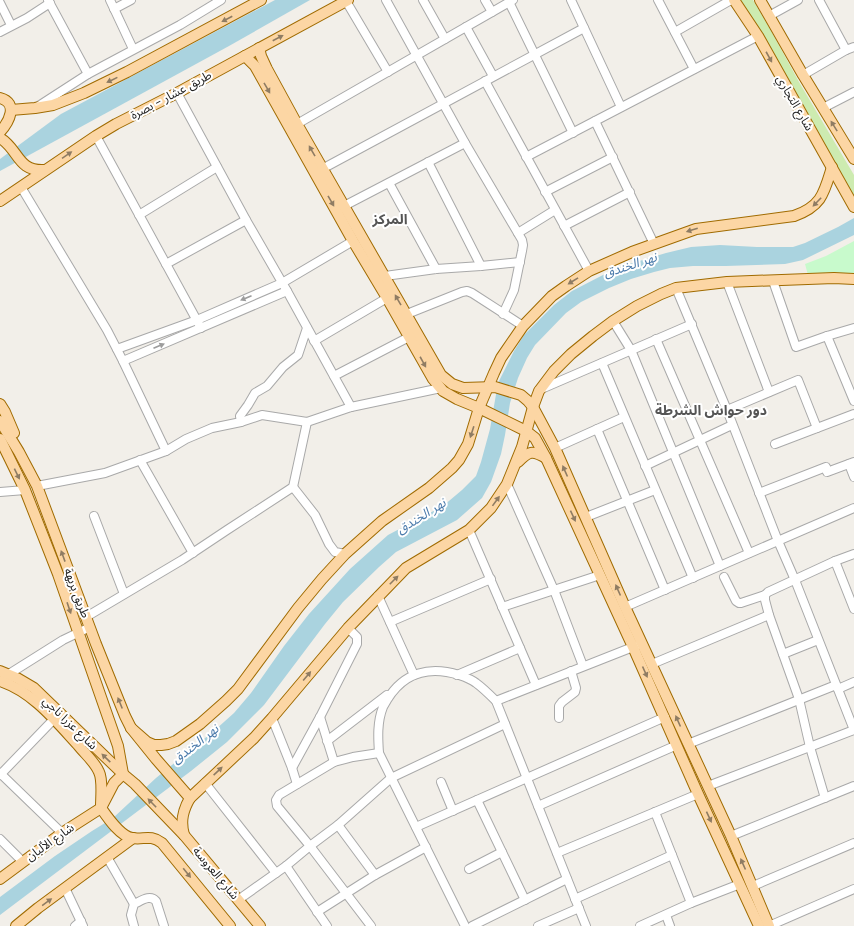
<svg xmlns="http://www.w3.org/2000/svg" width="854" height="926" viewBox="0 0 854 926" font-family="'DM Sans','Noto Sans Arabic',sans-serif">
<style>
.grass{fill:#cdebb0}
.park{fill:#c8facc}
.water{fill:#aad3df}
.lines{fill:none;stroke-linecap:round;stroke-linejoin:round}
.minor-casing{stroke:#a9a9a9;stroke-width:10}
.major-casing{stroke:#a06b00;stroke-width:12}
.minor{stroke:#fff;stroke-width:8}
.major{stroke:#fcd6a4;stroke-width:10}
.oneway{fill:#8f7c63}
.oneway2{fill:#9c9c9c}
.labels{text-anchor:middle;dominant-baseline:central;stroke-width:4;stroke-linejoin:round;paint-order:stroke}
.street-label{font-size:12px;fill:#222;stroke:#fff}
.water-label{font-size:13px;font-style:italic;fill:#4a7aab;stroke:#fff}
.quarter-label{font-size:14px;font-weight:bold;fill:#555;stroke:#fff}
</style>
<rect width="100%" height="100%" fill="#f2efe9"/>
<!-- grass -->
<polygon class="grass" points="740,0 753,0 770,29 799,82 854,175 854,197"/>
<!-- park -->
<polygon class="park" points="854,241 854,273 830,273 808,275 805,264 826,256"/>
<!-- water -->
<g class="water">
<polygon points="275,0 310,0 229,46 0,171 0,159 61,114"/>
<polygon points="854,218 854,235 803,260 785,264 726,266 693,266 670,268 654,272 631,279 609,288 581,302 566,313 535,345 527,358 518,378 510,403 505,435 501,454 491,482 482,498 457,520 396,552 379,567 343,602 325,624 264,705 227,742 191,771 0,915 0,897 55,856 92,831 113,818 156,778 215,730 234,713 251,693 284,646 309,614 350,569 388,535 443,506 462,490 476,476 481,462 490,429 498,383 514,351 524,335 554,305 572,291 603,275 626,265 666,253 691,247 720,245 757,247 793,247 805,243 838,227"/>
</g>
<g class="lines">
<!-- minor casing -->
<g class="minor-casing">
<g id="minor">
<polyline points="48,0 88,74"/>
<polyline points="110,0 133,49"/>
<polyline points="386,0 465,143 522,240 523,245 522,251 514,290 503,314"/>
<polyline points="423,0 445,39"/>
<polyline points="485,0 492,12"/>
<polyline points="571,0 621,107"/>
<polyline points="658,0 694,69"/>
<polyline points="819,0 846,50"/>
<polyline points="346,1 388,72"/>
<polyline points="509,2 573,133"/>
<polyline points="0,3 11,25"/>
<polyline points="114,9 131,0"/>
<polyline points="769,16 798,0"/>
<polyline points="466,27 493,76"/>
<polyline points="0,32 27,18 50,3"/>
<polyline points="675,32 731,0"/>
<polyline points="803,75 846,50 854,47"/>
<polyline points="485,81 589,271"/>
<polyline points="177,93 246,220 287,291 351,407"/>
<polyline points="37,107 88,74 180,25 221,0"/>
<polyline points="823,108 854,92"/>
<polyline points="595,121 654,244"/>
<polyline points="297,124 513,0"/>
<polyline points="96,136 201,328"/>
<polyline points="526,157 758,36"/>
<polyline points="428,162 481,266"/>
<polyline points="322,169 584,28"/>
<polyline points="389,183 436,269"/>
<polyline points="21,187 107,330 123,361 166,451"/>
<polyline points="545,192 613,157"/>
<polyline points="344,206 465,143"/>
<polyline points="139,215 217,167"/>
<polyline points="564,226 630,192"/>
<polyline points="518,233 555,210"/>
<polyline points="166,264 246,220"/>
<polyline points="385,276 436,269 481,266 520,262"/>
<polyline points="773,281 796,347 827,336 854,328"/>
<polyline points="727,282 769,392"/>
<polyline points="676,288 727,410 778,541 795,580 854,730"/>
<polyline points="407,314 462,292 467,291 472,293 523,326"/>
<polyline points="613,321 631,350 720,566"/>
<polyline points="827,336 854,401"/>
<polyline points="656,339 749,553"/>
<polyline points="314,341 387,298"/>
<polyline points="117,349 197,320 282,283 353,241"/>
<polyline points="123,361 287,291"/>
<polyline points="602,363 693,578"/>
<polyline points="334,376 409,337"/>
<polyline points="539,390 692,324"/>
<polyline points="727,410 798,380 817,428"/>
<polyline points="241,422 240,416 248,405 255,393 267,386 283,367 298,355 307,328"/>
<polyline points="597,429 665,590"/>
<polyline points="775,444 854,414"/>
<polyline points="555,448 624,417"/>
<polyline points="140,460 193,553"/>
<polyline points="849,464 854,477"/>
<polyline points="645,466 732,425"/>
<polyline points="827,472 854,462"/>
<polyline points="507,484 554,590 583,666"/>
<polyline points="37,486 105,473 166,451 186,439 212,428 241,422 262,415 307,422 351,407 441,388"/>
<polyline points="293,487 315,515 329,544 335,552 345,554"/>
<polyline points="0,492 25,490"/>
<polyline points="759,493 826,467"/>
<polyline points="94,516 124,594"/>
<polyline points="586,517 655,490"/>
<polyline points="469,530 536,685"/>
<polyline points="835,561 854,609"/>
<polyline points="724,577 736,601 739,603 741,603 765,595 768,592 835,561 854,554"/>
<polyline points="765,595 765,600 769,615 799,699 810,747 825,798"/>
<polyline points="378,596 414,675"/>
<polyline points="502,607 600,575"/>
<polyline points="625,607 854,508"/>
<polyline points="86,617 182,560 227,530 293,487 307,422"/>
<polyline points="390,622 491,579"/>
<polyline points="783,654 818,640"/>
<polyline points="652,664 769,615"/>
<polyline points="9,674 63,640 90,627"/>
<polyline points="457,675 520,648"/>
<polyline points="838,689 854,682"/>
<polyline points="496,701 638,645"/>
<polyline points="320,717 334,762"/>
<polyline points="272,718 292,768 297,784"/>
<polyline points="559,718 559,706 562,702 575,692 576,688 571,671"/>
<polyline points="327,741 387,695"/>
<polyline points="688,744 836,685"/>
<polyline points="292,768 320,717 357,644 357,637 348,628"/>
<polyline points="0,773 62,833"/>
<polyline points="0,775 54,719"/>
<polyline points="441,782 453,811"/>
<polyline points="205,783 276,873"/>
<polyline points="708,786 854,730"/>
<polyline points="477,800 525,900"/>
<polyline points="538,806 677,745"/>
<polyline points="655,812 691,903"/>
<polyline points="338,825 375,875"/>
<polyline points="416,827 665,717"/>
<polyline points="731,836 854,786"/>
<polyline points="0,839 23,862"/>
<polyline points="557,853 698,794"/>
<polyline points="107,857 134,904"/>
<polyline points="286,866 327,926"/>
<polyline points="469,869 502,852"/>
<polyline points="753,886 854,843"/>
<polyline points="65,888 83,926"/>
<polyline points="575,899 672,855"/>
<polyline points="238,900 286,866 310,846 338,825 391,778 505,724"/>
<polyline points="317,912 375,875 426,847"/>
<polyline points="666,915 670,926"/>
<polyline points="75,926 81,921"/>
<path d="M 134,926 L 131,915 L 134,904 C 141,901 150,894 156,901 L 164,926"/>
<polyline points="371,926 310,846 277,806 276,800 279,795 334,762 353,757 379,753"/>
<path d="M 465,926 L 379,753 C 378,738 377,722 383,707 C 384,705 386,702 387,700 C 404,672 430,666 459,675 C 465,677 471,679 476,683 C 483,688 490,695 496,701 L 586,926"/>
<polyline points="472,926 567,879"/>
<polyline points="538,926 579,908"/>
<polyline points="640,926 691,903 740,884"/>
<polyline points="769,926 854,889"/>
</g>
</g>
<!-- major casing -->
<g class="major-casing">
<g id="major">
<polyline points="734,0 758,36 854,207"/>
<polyline points="760,0 803,75 854,159"/>
<polyline points="259,48 261,56 267,69 297,124 441,375 452,384 463,388 495,387 521,395 528,401 533,407 555,448 625,607 731,836 769,926"/>
<polyline points="245,56 255,66 353,241 387,298 433,379 443,391 457,399 479,408 526,431 535,438 546,458 633,647 698,794 759,926"/>
<path d="M 0,98 C 19,103 9,122 0,132"/>
<polyline points="11,110 35,108 53,105 84,93 127,72 261,0"/>
<path d="M 0,138 C 19,149 17,172 45,170"/>
<polyline points="0,201 96,136 116,124 177,93 348,0"/>
<polyline points="0,404 5,412 14,433"/>
<path d="M 0,421 L 19,452 L 37,486 L 96,644 L 125,716 L 131,728 L 156,759 L 190,798 C 183,810 180,821 184,835"/>
<polyline points="0,439 25,490 58,574 118,746 123,774 114,783 101,808"/>
<path d="M 518,462 C 529,451 532,450 546,458"/>
<polyline points="0,671 17,678 34,688 123,774 135,784 184,835 260,926"/>
<path d="M 0,681 C 33,692 55,720 78,745 C 85,754 95,762 99,772 C 103,780 101,797 101,806"/>
<path d="M 131,728 L 147,742 L 154,745 L 161,745 L 168,744 L 176,741 L 200,724 L 226,701 L 238,689 L 298,608 L 322,579 L 345,554 L 382,521 L 429,488 L 452,468 L 459,460 L 468,444 L 479,408 L 494,373 L 501,358 L 523,326 L 552,296 L 566,286 L 589,271 L 632,252 L 696,229 L 794,216 C 822,206 824,193 832,167"/>
<polyline points="190,798 254,738 272,718 348,628 406,568 469,530 491,508 507,484 522,447 533,407 539,391 554,371 571,354 593,336 613,321 637,306 661,294 676,288 727,282 834,278 854,279"/>
<path d="M 101,808 C 108,818 120,836 132,838 C 144,840 150,834 162,843 L 230,926"/>
<polyline points="0,879 62,833 101,808"/>
<polyline points="16,926 38,908 133,838"/>
</g>
</g>
<!-- minor -->
<use href="#minor" class="minor"/>
<!-- major -->
<use href="#major" class="major"/>
</g>
<!-- one-way arrows -->
<defs><path id="oneway-solid" d="M-6-.8H1V-3.2L6.5 0L1 3.2V.8H-6Z"/></defs>
<g class="oneway">
<use href="#oneway-solid" transform="translate(227 19) rotate(152)"/>
<use href="#oneway-solid" transform="translate(278 38) rotate(-28)"/>
<use href="#oneway-solid" transform="translate(769 57) rotate(61)"/>
<use href="#oneway-solid" transform="translate(112 80) rotate(154)"/>
<use href="#oneway-solid" transform="translate(267 88) rotate(60)"/>
<use href="#oneway-solid" transform="translate(834 126) rotate(-122)"/>
<use href="#oneway-solid" transform="translate(312 151) rotate(-120)"/>
<use href="#oneway-solid" transform="translate(67 155) rotate(-34)"/>
<use href="#oneway-solid" transform="translate(331 201) rotate(60)"/>
<use href="#oneway-solid" transform="translate(817 202) rotate(134)"/>
<use href="#oneway-solid" transform="translate(692 230) rotate(163)"/>
<use href="#oneway-solid" transform="translate(573 281) rotate(148)"/>
<use href="#oneway-solid" transform="translate(398 300) rotate(-120)"/>
<use href="#oneway-solid" transform="translate(423 362) rotate(61)"/>
<use href="#oneway-solid" transform="translate(472 432) rotate(108)"/>
<use href="#oneway-solid" transform="translate(565 471) rotate(-114)"/>
<use href="#oneway-solid" transform="translate(17 474) rotate(64)"/>
<use href="#oneway-solid" transform="translate(496 501) rotate(-54)"/>
<use href="#oneway-solid" transform="translate(573 516) rotate(65)"/>
<use href="#oneway-solid" transform="translate(63 556) rotate(-110)"/>
<use href="#oneway-solid" transform="translate(394 580) rotate(-45)"/>
<use href="#oneway-solid" transform="translate(618 590) rotate(-114)"/>
<use href="#oneway-solid" transform="translate(69 608) rotate(71)"/>
<use href="#oneway-solid" transform="translate(645 672) rotate(66)"/>
<use href="#oneway-solid" transform="translate(307 676) rotate(-50)"/>
<use href="#oneway-solid" transform="translate(120 703) rotate(-112)"/>
<use href="#oneway-solid" transform="translate(678 721) rotate(-114)"/>
<use href="#oneway-solid" transform="translate(106 758) rotate(-136)"/>
<use href="#oneway-solid" transform="translate(218 771) rotate(-43)"/>
<use href="#oneway-solid" transform="translate(152 803) rotate(-134)"/>
<use href="#oneway-solid" transform="translate(709 817) rotate(65)"/>
<use href="#oneway-solid" transform="translate(743 864) rotate(-114)"/>
<use href="#oneway-solid" transform="translate(187 873) rotate(51)"/>
<use href="#oneway-solid" transform="translate(47 902) rotate(-36)"/>
</g>
<g class="oneway2">
<use href="#oneway-solid" transform="translate(246 298) rotate(157)"/>
<use href="#oneway-solid" transform="translate(159 346) rotate(-23)"/>
</g>
<g class="labels">
<!-- street labels -->
<g class="street-label">
<text transform="translate(171 95) rotate(-28)">طريق عشار - بصرة</text>
<text transform="translate(795 103) rotate(60)">شارع التجاري</text>
<text transform="translate(77 593) rotate(69)">طريق بريهة</text>
<text transform="translate(70 723) rotate(44)">شارع عزرا ناجي</text>
<text transform="translate(50 842) rotate(-35)">شارع الألبان</text>
<text transform="translate(216 873) rotate(50)">شارع العروسة</text>
</g>
<!-- water labels -->
<g class="water-label">
<text transform="translate(630 265) rotate(-18)">نهر الخندق</text>
<text transform="translate(421 516) rotate(-32)">نهر الخندق</text>
<text transform="translate(195 744) rotate(-38)">نهر الخندق</text>
</g>
<!-- quarter labels -->
<g class="quarter-label">
<text x="390" y="219">المركز</text>
<text x="711" y="410">دور حواش الشرطة</text>
</g>
</g>
</svg>
